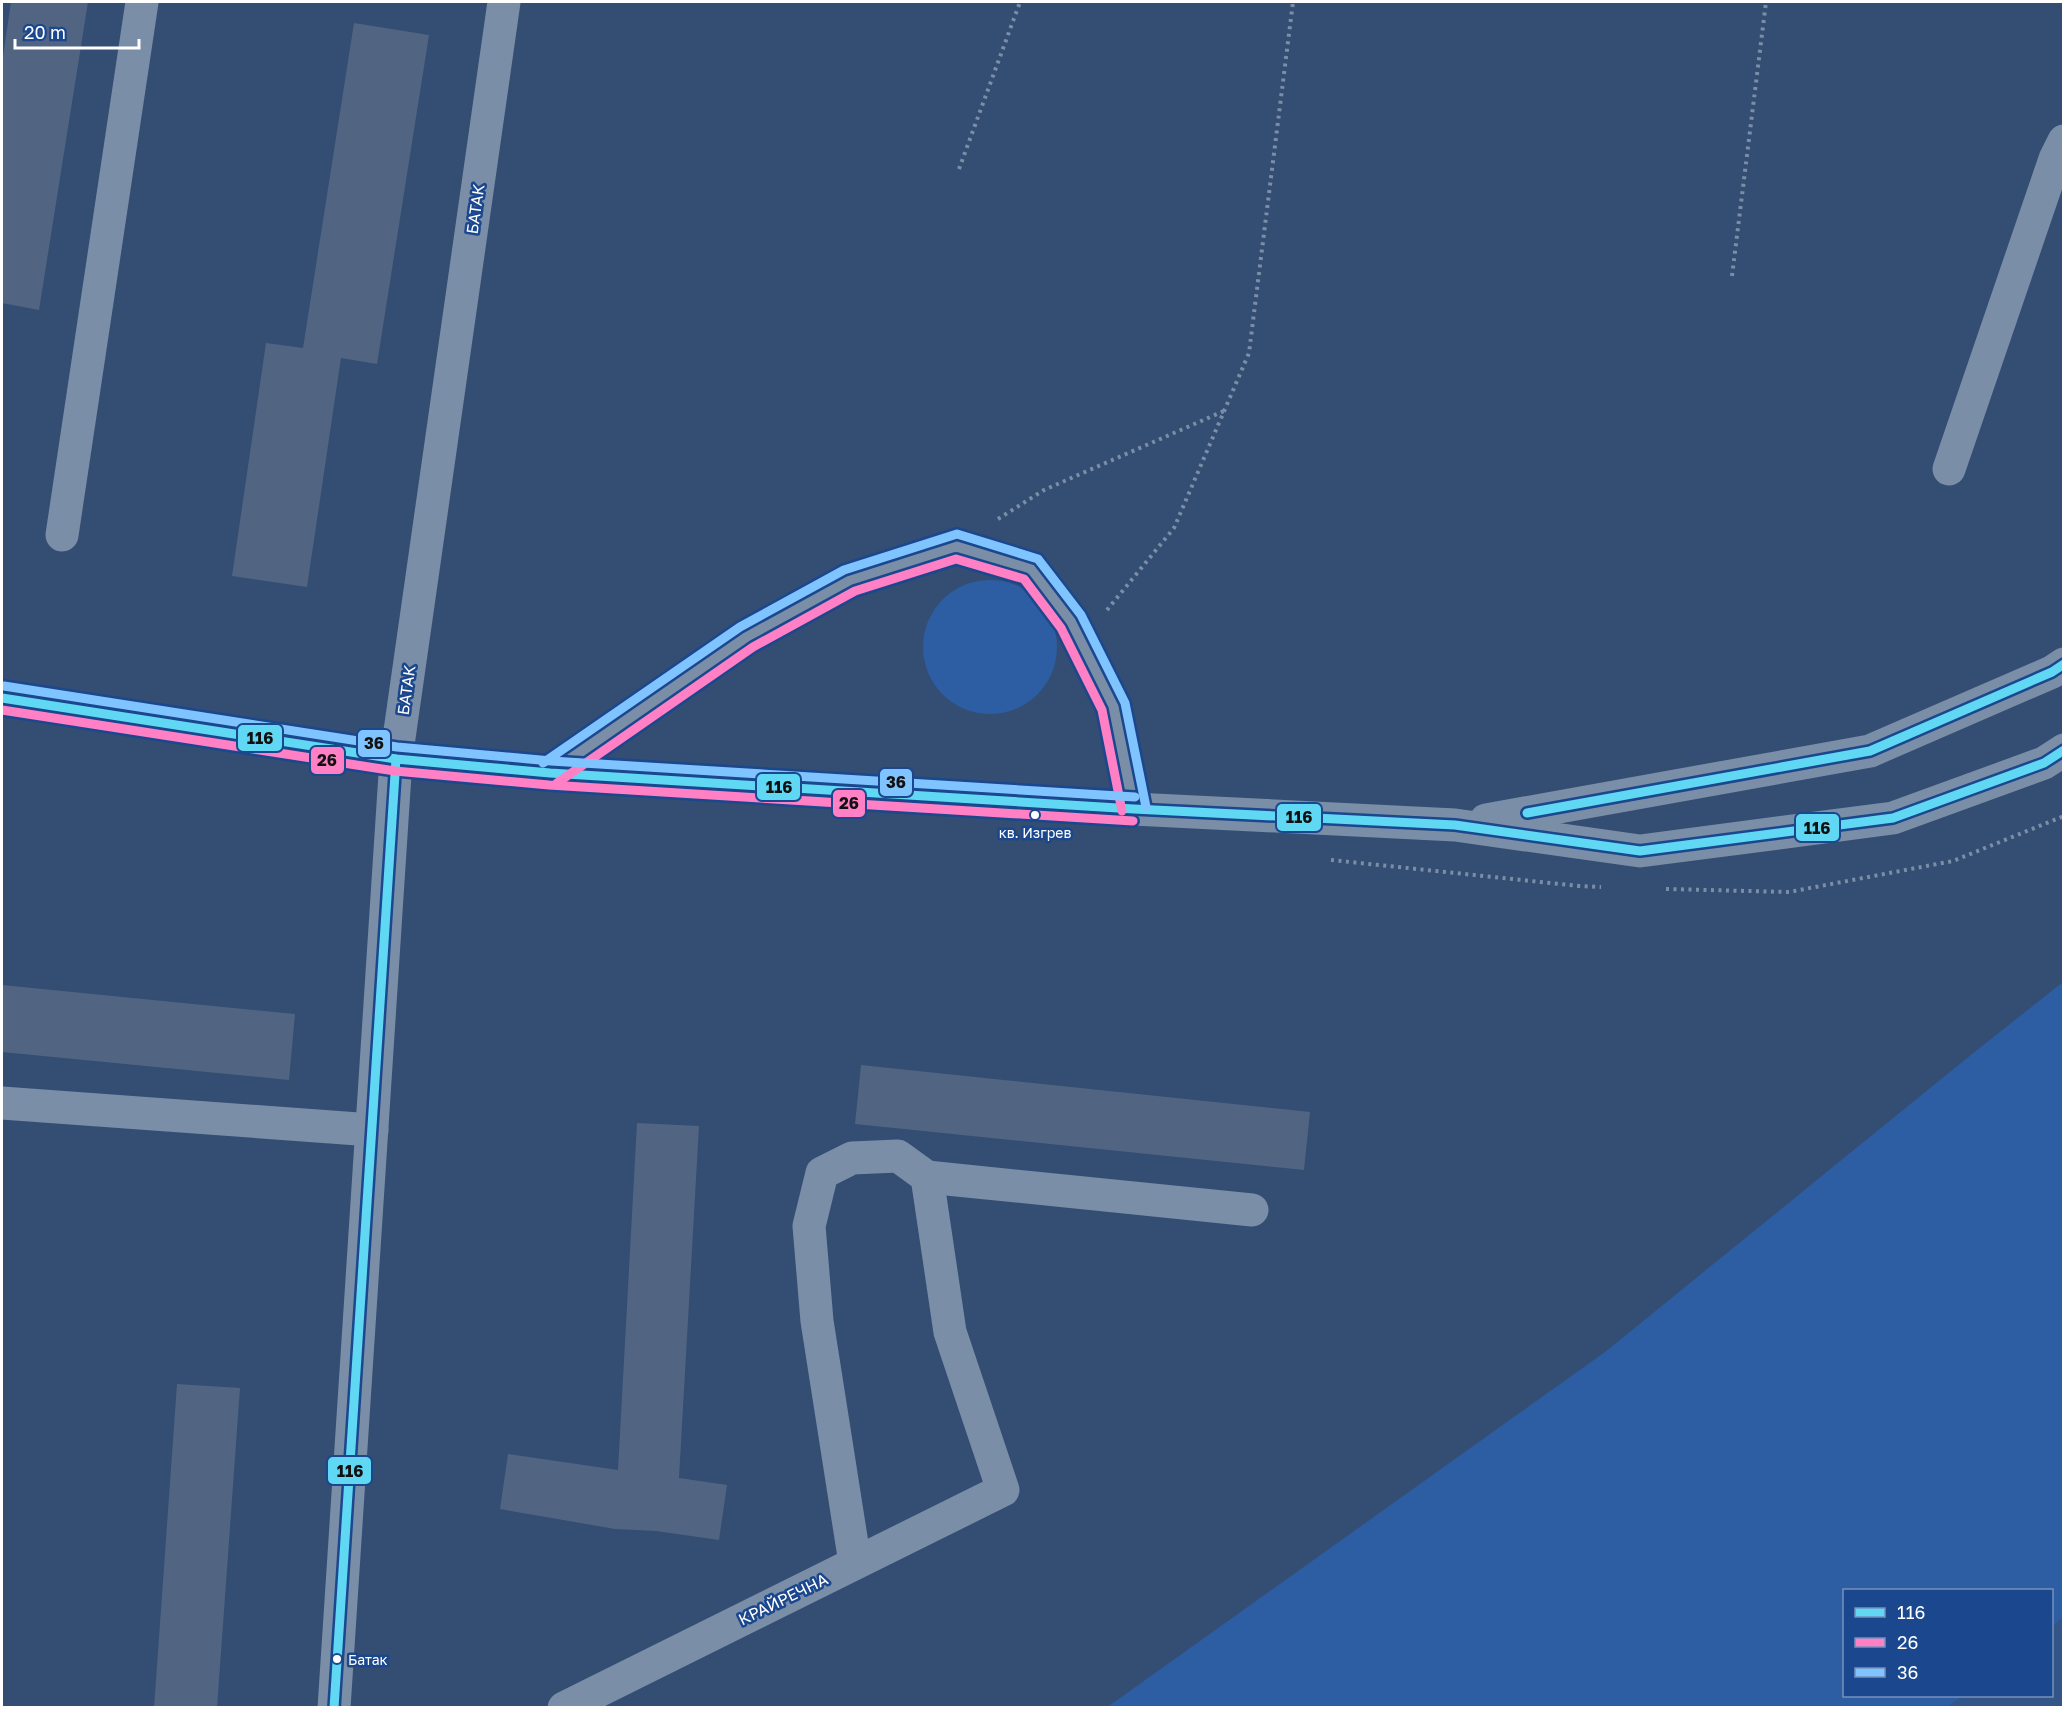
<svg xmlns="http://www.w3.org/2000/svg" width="2065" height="1709" viewBox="0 0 2065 1709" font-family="'Golos Text',sans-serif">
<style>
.green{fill:#2d5da3}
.water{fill:#345587}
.building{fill:#516583}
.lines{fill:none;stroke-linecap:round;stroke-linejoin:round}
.path{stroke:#7b8ea7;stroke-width:4;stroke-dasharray:3 4.5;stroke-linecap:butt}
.minor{stroke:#7b8ea7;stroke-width:33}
.bus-1-casing{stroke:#1a478d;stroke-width:14}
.bus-2-casing{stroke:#1a478d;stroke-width:14}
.bus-3-casing{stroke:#1a478d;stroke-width:14}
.bus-1{stroke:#60d8f3;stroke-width:9}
.bus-2{stroke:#ff80c5;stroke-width:9}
.bus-3{stroke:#80c4ff;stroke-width:9}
.bus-dot{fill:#fff;stroke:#1a478d;stroke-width:2}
.labels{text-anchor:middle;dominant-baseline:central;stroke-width:5;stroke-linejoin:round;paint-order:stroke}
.bus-label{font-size:14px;fill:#fff;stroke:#1a478d}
.street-label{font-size:16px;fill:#fff;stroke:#1a478d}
.line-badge{stroke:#1a478d;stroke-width:2}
.pale-badge-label{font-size:16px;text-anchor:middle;font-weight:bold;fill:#111}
</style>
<rect width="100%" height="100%" fill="#344d73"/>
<!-- green -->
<g class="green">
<circle cx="990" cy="647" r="67"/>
<polygon points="2063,982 2063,1618 2052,1627 2052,1590 1844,1590 1844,1696 1963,1696 1948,1707 1106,1708 1605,1352 1972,1054"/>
</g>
<!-- water -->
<polygon class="water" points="2063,1618 2063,1707 1948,1707 1963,1696 2052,1696 2052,1627"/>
<!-- building -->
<g class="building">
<polygon points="11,2 88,2 39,310 2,303 2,63"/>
<polygon points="354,23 429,35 377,364 341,358 307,587 232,576 266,343 303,348"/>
<polygon points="2,985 295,1014 289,1080 2,1052"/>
<polygon points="861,1065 1310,1112 1304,1170 855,1124"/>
<polygon points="637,1123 699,1126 679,1478 727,1485 719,1540 656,1531 615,1529 500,1509 508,1454 618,1470"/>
<polygon points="177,1384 240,1388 217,1708 154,1708"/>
</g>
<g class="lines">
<!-- path -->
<g class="path">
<polyline points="959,169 1020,2"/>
<polyline points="1732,276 1766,2"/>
<polyline points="998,519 1044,490 1224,411"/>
<polyline points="1107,610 1174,528 1249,353 1293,2"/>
<polyline points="1331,860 1579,886 1601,887"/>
<polyline points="1666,889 1789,892 1953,861 2064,816"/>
</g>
<!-- minor -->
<g class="minor">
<polyline points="1949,469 2055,159 2064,141"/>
<polyline points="62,535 142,2"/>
<polyline points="2,698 396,759 550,773 1134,809 1455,825 1640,851 1893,818 2044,763 2064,750"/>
<polyline points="550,773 747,637 850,580 956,546 1031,569 1071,622 1113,706 1134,809"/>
<polyline points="1486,820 1870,751 2052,672 2064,664"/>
<polyline points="2,1103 372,1130"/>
<polyline points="927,1177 1252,1210"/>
<polyline points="334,1708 396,759 504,2"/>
<polyline points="564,1708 1003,1490 950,1332 927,1177 898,1156 852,1158 822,1173 809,1226 817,1321 855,1563"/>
</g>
<!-- bus-1 casing -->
<g class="bus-1-casing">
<g id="bus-1">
<polyline points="2,698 396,759 550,773 1134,809 1455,825 1640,851 1893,818 2044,763 2064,750"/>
<polyline points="1527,813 1870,751 2052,672 2064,664"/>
<polyline points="334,1708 396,759"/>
</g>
</g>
<!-- bus-2 casing -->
<g class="bus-2-casing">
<g id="bus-2">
<polyline points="2,710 395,771 549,785 1133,821"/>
<polyline points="557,783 753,647 855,591 956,559 1024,579 1061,628 1102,710 1122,811"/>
</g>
</g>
<!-- bus-3 casing -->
<g class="bus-3-casing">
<g id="bus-3">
<polyline points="4,686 397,747 551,761 1135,797"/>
<polyline points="543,763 740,627 844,570 957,534 1038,559 1081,615 1125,703 1146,807"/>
</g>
</g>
<!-- bus-1 -->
<use href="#bus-1" class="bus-1"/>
<!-- bus-2 -->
<use href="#bus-2" class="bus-2"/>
<!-- bus-3 -->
<use href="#bus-3" class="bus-3"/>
</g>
<!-- markers -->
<g class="bus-dot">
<circle cx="1035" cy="815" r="5"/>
<circle cx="337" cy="1659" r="5"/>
</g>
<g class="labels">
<!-- bus labels -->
<g class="bus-label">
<text x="1035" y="832">кв. Изгрев</text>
<text x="348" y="1659" text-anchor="start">Батак</text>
</g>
<!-- street labels -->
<g class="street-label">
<text transform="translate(475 209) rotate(-82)">БАТАК</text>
<text transform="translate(406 690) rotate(-82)">БАТАК</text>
<text transform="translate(783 1599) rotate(-26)">КРАЙРЕЧНА</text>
</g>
</g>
<g class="line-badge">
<rect x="237" y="724" width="46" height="28" rx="6" fill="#60d8f3"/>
<rect x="357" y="729" width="34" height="29" rx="6" fill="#80c4ff"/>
<rect x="310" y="746" width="35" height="29" rx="6" fill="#ff80c5"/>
<rect x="879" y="768" width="34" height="29" rx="6" fill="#80c4ff"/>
<rect x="756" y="773" width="45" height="28" rx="6" fill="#60d8f3"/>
<rect x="832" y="789" width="34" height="29" rx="6" fill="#ff80c5"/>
<rect x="1276" y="803" width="46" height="29" rx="6" fill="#60d8f3"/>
<rect x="1795" y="813" width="45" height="29" rx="6" fill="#60d8f3"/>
<rect x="327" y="1456" width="45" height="29" rx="6" fill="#60d8f3"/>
</g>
<g class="pale-badge-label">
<text x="260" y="744">116</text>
<text x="374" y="749">36</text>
<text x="327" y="766">26</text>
<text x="896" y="788">36</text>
<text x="779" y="793">116</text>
<text x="849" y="809">26</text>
<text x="1299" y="823">116</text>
<text x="1817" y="834">116</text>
<text x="350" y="1477">116</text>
</g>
<!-- border -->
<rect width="2065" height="1709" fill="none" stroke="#ffffff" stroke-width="6"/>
<!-- legend -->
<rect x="1843" y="1589" width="210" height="108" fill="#1a478d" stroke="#7691bb" stroke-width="1.5"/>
<rect x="1855" y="1608" width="30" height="9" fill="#60d8f3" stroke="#7691bb" stroke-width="1.5"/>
<text x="1897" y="1619" font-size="18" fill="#ffffff">116</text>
<rect x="1855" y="1638" width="30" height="9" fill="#ff80c5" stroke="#7691bb" stroke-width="1.5"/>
<text x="1897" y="1649" font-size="18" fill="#ffffff">26</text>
<rect x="1855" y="1668" width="30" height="9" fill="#80c4ff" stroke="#7691bb" stroke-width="1.5"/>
<text x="1897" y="1679" font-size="18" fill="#ffffff">36</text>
<!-- scale -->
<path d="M15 39v9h124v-9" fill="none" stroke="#ffffff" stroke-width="3"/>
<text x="24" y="39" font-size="18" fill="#ffffff" stroke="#1a478d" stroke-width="4.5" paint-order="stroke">20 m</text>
</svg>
